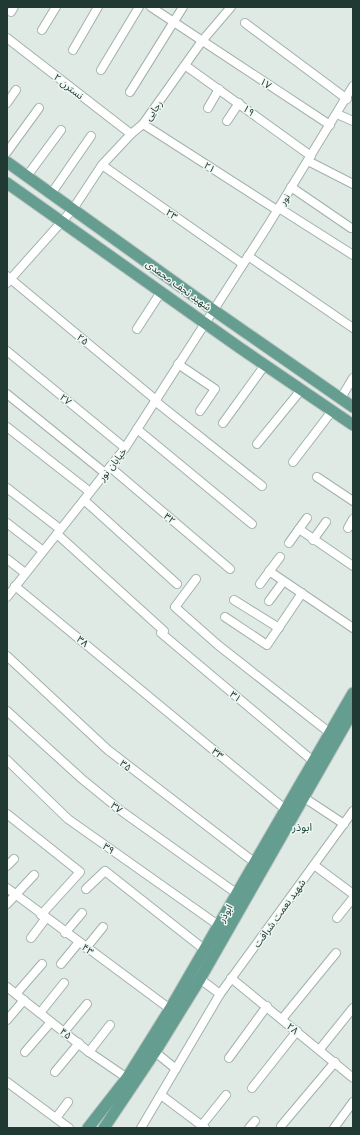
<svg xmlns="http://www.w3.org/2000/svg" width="360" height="1135" viewBox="0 0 360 1135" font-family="Inter,'Noto Sans Arabic',sans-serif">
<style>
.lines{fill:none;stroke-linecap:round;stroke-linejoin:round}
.minor-casing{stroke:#a2b1ac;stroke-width:10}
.major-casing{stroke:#bcc4c2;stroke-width:13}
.minor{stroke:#fff;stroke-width:8}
.major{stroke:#659e91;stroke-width:11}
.labels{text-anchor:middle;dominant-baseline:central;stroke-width:3;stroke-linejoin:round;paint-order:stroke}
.street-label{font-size:10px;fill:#213933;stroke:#eff7f3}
.neighbourhood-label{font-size:11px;fill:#1d4b40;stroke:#eff7f3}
</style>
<rect width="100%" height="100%" fill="#dfeae5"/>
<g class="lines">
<!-- minor casing -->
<g class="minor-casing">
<g id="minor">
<polyline points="151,7 330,125"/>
<polyline points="11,12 14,7"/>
<polyline points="245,23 347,99"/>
<polyline points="42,30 56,7"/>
<polyline points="7,38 131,134"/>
<polyline points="73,50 98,7"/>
<polyline points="186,66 311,156"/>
<polyline points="101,70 139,7"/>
<polyline points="130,92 183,7"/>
<polyline points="7,103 16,90"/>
<polyline points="208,108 219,89"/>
<polyline points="337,114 353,121"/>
<polyline points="227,121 239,103"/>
<polyline points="143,124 277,210"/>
<polyline points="7,152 39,108"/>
<polyline points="308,161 353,184"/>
<polyline points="102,165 243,264"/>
<polyline points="27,176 61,130"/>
<polyline points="291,187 351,228"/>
<polyline points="51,194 91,136"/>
<polyline points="279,208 353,255"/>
<polyline points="248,256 353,328"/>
<polyline points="7,276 156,400"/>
<polyline points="7,283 73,209 102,165 131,134 143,124 202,41 231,7"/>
<polyline points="137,329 161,292"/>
<polyline points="7,351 125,448"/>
<polyline points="178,364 215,389 200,411"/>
<polyline points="7,394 105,473"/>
<polyline points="341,398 353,378"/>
<polyline points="155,401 262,486"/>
<polyline points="223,423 265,365"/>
<polyline points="7,427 90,492"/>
<polyline points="137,429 252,524"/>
<polyline points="257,444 301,390"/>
<polyline points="293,462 332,411"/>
<polyline points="110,467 230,569"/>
<polyline points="317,477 353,501"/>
<polyline points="7,488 60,529"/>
<polyline points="84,500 177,584"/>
<polyline points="7,523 43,551"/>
<polyline points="348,528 353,519"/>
<polyline points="299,529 353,566"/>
<polyline points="57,534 164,631 161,633 313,761"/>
<polyline points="313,540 326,522"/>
<polyline points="289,543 307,518"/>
<polyline points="7,559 25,573"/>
<polyline points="269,571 353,628"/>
<polyline points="196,579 175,607 218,645 330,733"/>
<polyline points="260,584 280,557"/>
<polyline points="15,586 285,809"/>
<polyline points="7,597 125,448 267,227 353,86"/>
<polyline points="234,600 279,628"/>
<polyline points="269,601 283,582"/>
<polyline points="225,617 267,645 302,593"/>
<polyline points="7,656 108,750 254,862"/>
<polyline points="7,711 82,779 120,810 236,893"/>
<polyline points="7,760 68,819 218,925"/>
<polyline points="303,797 344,824"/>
<polyline points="7,814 80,872 41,915"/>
<polyline points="314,865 353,894"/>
<polyline points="7,866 14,859"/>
<polyline points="7,888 170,1009"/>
<polyline points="86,889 105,871 205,950"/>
<polyline points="7,904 34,875"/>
<polyline points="337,918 353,898"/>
<polyline points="65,933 82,913"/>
<polyline points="31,938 46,918"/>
<polyline points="86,948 103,927"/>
<polyline points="61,964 79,942"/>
<polyline points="231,978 353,1078"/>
<polyline points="200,979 220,994"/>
<polyline points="7,987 89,1052 127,1078"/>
<polyline points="16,994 42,964"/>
<polyline points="40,1013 64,983"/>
<polyline points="282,1019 336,953"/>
<polyline points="7,1020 24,1000"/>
<polyline points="64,1032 87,1004"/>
<polyline points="320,1049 353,1008"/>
<polyline points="25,1052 51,1022"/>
<polyline points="89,1052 110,1025"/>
<polyline points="155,1052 176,1069"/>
<polyline points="229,1058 267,1006"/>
<polyline points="55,1072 79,1043"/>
<polyline points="7,1082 69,1128"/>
<polyline points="252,1088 297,1031"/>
<polyline points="161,1095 205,1128"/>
<polyline points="56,1118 68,1102"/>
<polyline points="202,1125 226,1095"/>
<polyline points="281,1126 335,1062"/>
<polyline points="141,1128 220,994 353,811"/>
<polyline points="249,1128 255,1121"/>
<polyline points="334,1128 353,1102"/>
</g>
</g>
<!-- major casing -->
<g class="major-casing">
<g id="major">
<polyline points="7,162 212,309 353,407"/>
<polyline points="7,183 240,348 353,425"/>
<polyline points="88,1128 127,1078 170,1009 353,693"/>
<polyline points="104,1128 155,1052 200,979 353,711"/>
</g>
</g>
<!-- minor -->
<use href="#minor" class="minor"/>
<!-- major -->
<use href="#major" class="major"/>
</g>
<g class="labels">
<!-- street labels -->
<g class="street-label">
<text transform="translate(266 83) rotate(33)">۱۷</text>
<text transform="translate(69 86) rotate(38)">نسترن ۲</text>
<text transform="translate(153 110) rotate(-54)">رجایی</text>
<text transform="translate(249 110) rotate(36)">۱۹</text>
<text transform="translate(210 167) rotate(33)">۲۱</text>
<text transform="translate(284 199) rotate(-58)">نور</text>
<text transform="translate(172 214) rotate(35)">۲۳</text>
<text transform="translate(179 285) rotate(36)">شهید نجف محمدی</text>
<text transform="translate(83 339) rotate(40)">۲۵</text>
<text transform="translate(66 399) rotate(40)">۲۷</text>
<text transform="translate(112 464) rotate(-52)">خیابان نور</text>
<text transform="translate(170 518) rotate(40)">۳۲</text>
<text transform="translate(83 641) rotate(39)">۳۸</text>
<text transform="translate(236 696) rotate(40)">۳۱</text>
<text transform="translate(218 753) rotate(40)">۳۳</text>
<text transform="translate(126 765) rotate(37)">۳۵</text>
<text transform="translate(117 807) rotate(38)">۳۷</text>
<text transform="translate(109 848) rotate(35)">۳۹</text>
<text transform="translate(225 913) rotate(-61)">ابوذر</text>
<text transform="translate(279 913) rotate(-54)">شهید نعمت شرافت</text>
<text transform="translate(88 949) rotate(36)">۴۳</text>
<text transform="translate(293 1028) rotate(38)">۲۸</text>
<text transform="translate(66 1033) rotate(38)">۴۵</text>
</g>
<!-- neighbourhood labels -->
<g class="neighbourhood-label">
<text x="302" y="827">ابوذر</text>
</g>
</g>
<!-- border -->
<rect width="360" height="1135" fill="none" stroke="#213933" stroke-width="16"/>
</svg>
